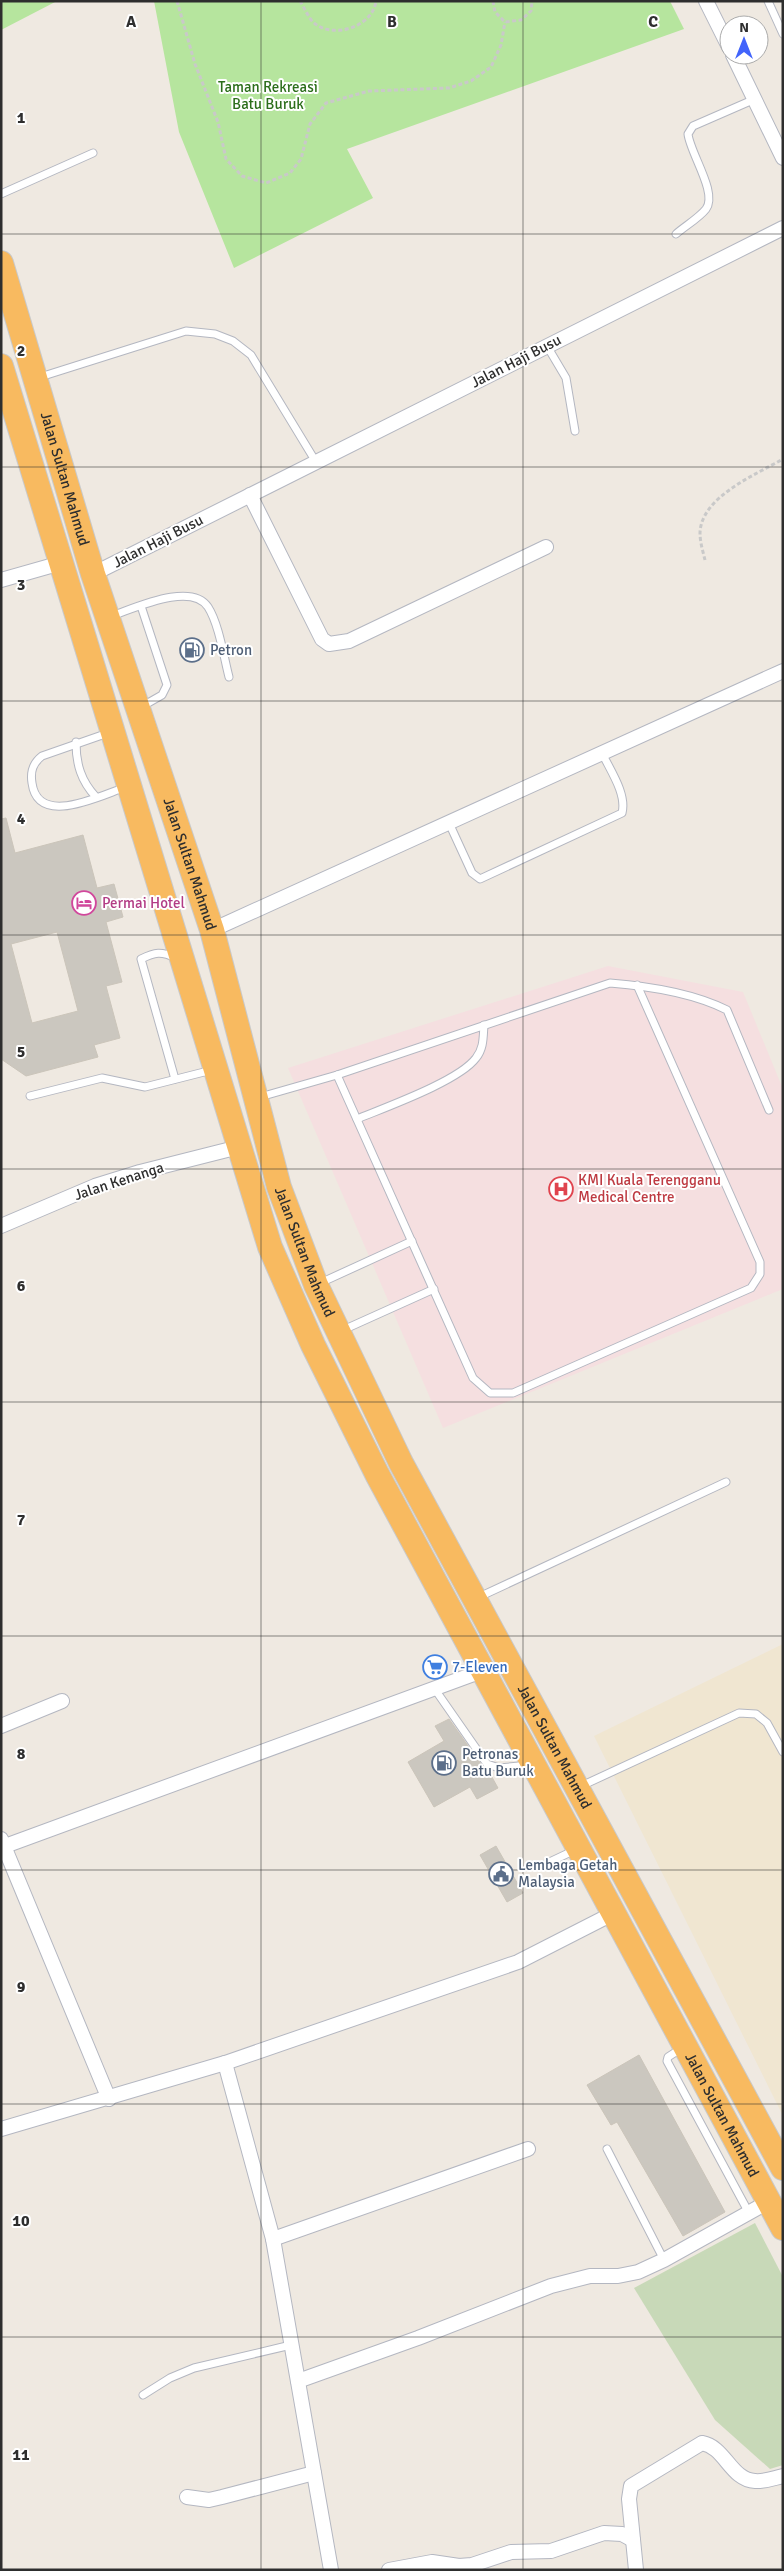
<svg xmlns="http://www.w3.org/2000/svg" width="784" height="2571" viewBox="0 0 784 2571" font-family="Signika,sans-serif">
<style>
.education{fill:#f0e6d1}
.medical{fill:#f5dfe0}
.green{fill:#b6e59e}
.cemetery{fill:#c8d9b8}
.building{fill:#cbc7bf;stroke:#cbc5ba;fill-rule:evenodd}
.lines{fill:none;stroke-linecap:round;stroke-linejoin:round}
.service-casing{stroke:#b4b7c1;stroke-width:9}
.minor-casing{stroke:#b4b7c1;stroke-width:16}
.trunk-casing{stroke:#c9c9c9;stroke-width:26}
.path{stroke:#c9c9c9;stroke-width:3;stroke-dasharray:4 2.5;stroke-linecap:butt}
.service{stroke:#fff;stroke-width:7}
.minor{stroke:#fff;stroke-width:14}
.trunk{stroke:#f8ba60;stroke-width:24}
.grid{fill:none;stroke:#2e2e2e;stroke-width:1;stroke-opacity:0.55}
.labels{text-anchor:middle;dominant-baseline:central;stroke-width:4;stroke-linejoin:round;paint-order:stroke}
.park-label{font-size:15px;fill:#2c6e1b;stroke:#fff}
.street-label{font-size:15px;fill:#2e2e2e;stroke:#fff}
.service-label{font-size:15px;fill:#4e5e75;stroke:#fff;text-anchor:start}
.hotel-label{font-size:15px;fill:#b23c85;stroke:#fff;text-anchor:start}
.health-label{font-size:15px;fill:#be3a42;stroke:#fff;text-anchor:start}
.shop-label{font-size:15px;fill:#366cbe;stroke:#fff;text-anchor:start}
.grid-label{font-size:16px;text-anchor:middle;font-weight:bold;fill:#2e2e2e;stroke:#fff;stroke-width:4;stroke-linejoin:round;paint-order:stroke}
</style>
<rect width="100%" height="100%" fill="#efe9e1"/>
<!-- education -->
<polygon class="education" points="783,1644 783,2116 594,1736"/>
<!-- medical -->
<polygon class="medical" points="608,966 743,992 783,1089 783,1289 443,1428 288,1068"/>
<!-- green -->
<g class="green">
<polygon points="1,1 57,1 1,30"/>
<polygon points="154,1 670,1 684,29 347,149 373,198 234,268 179,132"/>
</g>
<!-- cemetery -->
<polygon class="cemetery" points="755,2223 783,2277 783,2465 770,2469 715,2420 634,2288"/>
<!-- building -->
<g class="building">
<path d="M 6,818 L 15,853 L 83,835 L 97,888 L 114,884 L 123,917 L 106,922 L 122,982 L 106,986 L 120,1038 L 94,1045 L 98,1057 L 26,1076 L 1,1059 L 1,819 ZM 57,932 L 78,1011 L 32,1023 L 11,944 Z"/>
<polygon points="449,1719 483,1767 488,1770 498,1788 477,1799 470,1787 434,1807 408,1762 444,1741 435,1726"/>
<polygon points="496,1846 523,1893 507,1902 480,1855"/>
<polygon points="639,2055 725,2212 683,2236 617,2122 611,2125 587,2085"/>
</g>
<g class="lines">
<!-- service casing -->
<g class="service-casing">
<g id="service">
<polyline points="768,1 783,34"/>
<polyline points="1,194 93,153"/>
<path d="M 676,234 C 685,226 699,218 706,209 C 718,193 690,153 688,134 L 693,126 L 755,99"/>
<polyline points="547,346 566,378 575,431"/>
<polyline points="37,378 186,331 215,334 233,341 251,355 316,462"/>
<path d="M 111,616 C 133,609 191,581 208,607 C 219,624 224,658 229,677"/>
<polyline points="141,707 162,695 167,685 141,606"/>
<path d="M 108,733 L 42,756 C 33,763 30,771 32,783 C 38,828 101,795 126,787"/>
<path d="M 76,742 C 76,764 81,781 96,797"/>
<path d="M 449,823 L 472,873 L 480,879 L 622,813 C 627,794 610,770 602,753"/>
<polyline points="337,1075 473,1378 490,1393 513,1393 751,1288 760,1274 760,1262 637,985"/>
<path d="M 175,1079 L 141,959 C 155,952 161,951 176,958"/>
<polyline points="30,1096 102,1078 145,1087 212,1070"/>
<path d="M 260,1097 L 337,1075 L 610,983 C 648,986 693,993 727,1010 L 769,1110"/>
<path d="M 357,1119 C 386,1107 459,1081 476,1058 C 484,1048 483,1037 484,1025"/>
<polyline points="318,1284 412,1241"/>
<polyline points="343,1330 434,1289"/>
<polyline points="479,1597 726,1482"/>
<polyline points="434,1688 487,1764 499,1768 530,1765"/>
<polyline points="579,1787 739,1713 756,1714 767,1723 783,1752"/>
<polyline points="539,1867 575,1850"/>
<polyline points="682,2048 668,2057 667,2061 749,2213"/>
<polyline points="607,2149 664,2260"/>
<polyline points="143,2395 170,2378 194,2368 291,2345"/>
</g>
</g>
<!-- minor casing -->
<g class="minor-casing">
<g id="minor">
<polyline points="706,1 729,47"/>
<polyline points="733,55 783,158"/>
<polyline points="250,495 322,639 329,644 349,641 546,547"/>
<polyline points="93,574 783,228"/>
<polyline points="1,580 61,563"/>
<polyline points="212,930 783,671"/>
<polyline points="1,1226 95,1186 140,1172 239,1147"/>
<polyline points="1,1726 62,1701"/>
<polyline points="1,1839 109,2099"/>
<polyline points="5,1846 482,1671"/>
<polyline points="225,2063 273,2239 331,2570"/>
<polyline points="1,2129 225,2063 518,1962 614,1913"/>
<polyline points="273,2239 528,2149"/>
<polyline points="298,2381 418,2338 551,2286 590,2276 618,2276 638,2272 664,2260 768,2202"/>
<polyline points="187,2497 209,2500 222,2497 314,2473"/>
<polyline points="389,2570 432,2562 459,2566 472,2565 511,2552 551,2551 604,2533 622,2534 633,2540"/>
<path d="M 636,2570 L 629,2499 L 631,2486 L 702,2443 C 725,2447 731,2480 755,2481 C 764,2482 774,2478 783,2476"/>
</g>
</g>
<!-- trunk casing -->
<g class="trunk-casing">
<g id="trunk">
<path id="s1" d="M 1,263 L 93,574 L 212,930 L 279,1187 L 316,1285 L 401,1463 L 783,2168"/>
<path id="s2" d="M 1,366 L 270,1247 L 313,1345 L 377,1474 L 783,2228"/>
</g>
</g>
<!-- path -->
<g class="path">
<polyline points="177,1 195,64 218,122 226,159 242,176 266,183 290,173 301,159 310,124 326,103 369,91 449,88 471,81 491,67 501,45 505,22"/>
<path d="M 300,1 C 304,7 308,17 313,22 C 332,40 373,27 376,1"/>
<polyline points="493,1 495,12 505,22 521,20 531,11 532,1"/>
<path d="M 705,560 C 703,552 700,542 700,533 C 701,497 755,475 783,459"/>
</g>
<!-- service -->
<use href="#service" class="service"/>
<!-- minor -->
<use href="#minor" class="minor"/>
<!-- trunk -->
<use href="#trunk" class="trunk"/>
</g>
<!-- grid -->
<path class="grid" d="M 261,1 L 261,2570M 523,1 L 523,2570M 1,234 L 783,234M 1,467 L 783,467M 1,701 L 783,701M 1,935 L 783,935M 1,1169 L 783,1169M 1,1402 L 783,1402M 1,1636 L 783,1636M 1,1870 L 783,1870M 1,2104 L 783,2104M 1,2337 L 783,2337"/>
<!-- icons -->
<defs>
<g id="fuel-ring" transform="scale(1.25)"><circle r="9.5" fill="#fff" stroke="#5c6f8a" stroke-width="1.5"/><path d="M-5.5-6h7V0h2V4h1.3V-2.5L3-4.5l.8-.8L6-3V5H2.5V1h-1V6h-7ZM-4.2-4.7v3.2H.2V-4.7Z" fill="#5c6f8a"/></g>
<g id="hotel-ring" transform="scale(1.25)"><circle r="9.5" fill="#fff" stroke="#d1479c" stroke-width="1.5"/><path d="M-6-4.5h1.5V1H6V5H4.5V3h-9V5H-6ZM-4 0a1.8 1.8 0 1 1 3.6 0ZM.5 0V-2.5h3Q6-2.5 6 0Z" fill="#d1479c"/></g>
<g id="hospital-ring" transform="scale(1.25)"><circle r="9.5" fill="#fff" stroke="#e0444e" stroke-width="1.5"/><path d="M-5-5h3v3.5h4V-5h3V5h-3V1.5h-4V5h-3Z" fill="#e0444e"/></g>
<g id="supermarket-ring" transform="scale(1.25)"><circle r="9.5" fill="#fff" stroke="#3f7fe0" stroke-width="1.5"/><path d="M-6-5.5h2.5l.6 2H6L4.5 2H-2.5L-4.4-4H-6ZM-1.5 3.2a1.3 1.3 0 1 0 .1 0ZM3 3.2a1.3 1.3 0 1 0 .1 0Z" fill="#3f7fe0"/></g>
<g id="civic-ring" transform="scale(1.25)"><circle r="9.5" fill="#fff" stroke="#5c6f8a" stroke-width="1.5"/><path d="M-.6-6.5H3V-4.5H.6V-3L4-1V1h2V6H-6V1h2V-1L-.6-3ZM-1.2 2.5V6h2.4V2.5Z" fill="#5c6f8a"/></g>
</defs>
<g fill-rule="evenodd">
<use href="#fuel-ring" x="192" y="650"/>
<use href="#hotel-ring" x="84" y="903"/>
<use href="#hospital-ring" x="561" y="1189"/>
<use href="#supermarket-ring" x="435" y="1667"/>
<use href="#fuel-ring" x="444" y="1763"/>
<use href="#civic-ring" x="501" y="1874"/>
</g>
<g class="labels">
<!-- park labels -->
<g class="park-label">
<text x="268" y="87">Taman Rekreasi<tspan x="268" dy="17">Batu Buruk</tspan></text>
</g>
<!-- street labels -->
<g class="street-label">
<text transform="translate(516 361) rotate(-27)">Jalan Haji Busu</text>
<text stroke="none"><textPath href="#s1" startOffset="225">Jalan Sultan Mahmud</textPath></text>
<text transform="translate(158 541) rotate(-27)">Jalan Haji Busu</text>
<text stroke="none"><textPath href="#s1" startOffset="630">Jalan Sultan Mahmud</textPath></text>
<text transform="translate(119 1181) rotate(-18)">Jalan Kenanga</text>
<text stroke="none"><textPath href="#s1" startOffset="1035">Jalan Sultan Mahmud</textPath></text>
<text stroke="none"><textPath href="#s1" startOffset="1590">Jalan Sultan Mahmud</textPath></text>
<text stroke="none"><textPath href="#s2" startOffset="1900">Jalan Sultan Mahmud</textPath></text>
</g>
<!-- service labels -->
<g class="service-label">
<text x="210" y="650">Petron</text>
<text x="462" y="1754">Petronas<tspan x="462" dy="17">Batu Buruk</tspan></text>
<text x="518" y="1865">Lembaga Getah<tspan x="518" dy="17">Malaysia</tspan></text>
</g>
<!-- hotel labels -->
<g class="hotel-label">
<text x="102" y="903">Permai Hotel</text>
</g>
<!-- health labels -->
<g class="health-label">
<text x="578" y="1180">KMI Kuala Terengganu<tspan x="578" dy="17">Medical Centre</tspan></text>
</g>
<!-- shop labels -->
<g class="shop-label">
<text x="452" y="1667">7-Eleven</text>
</g>
</g>
<g class="grid-label">
<text x="131" y="27">A</text>
<text x="392" y="27">B</text>
<text x="653" y="27">C</text>
<text x="21" y="123">1</text>
<text x="21" y="356">2</text>
<text x="21" y="590">3</text>
<text x="21" y="824">4</text>
<text x="21" y="1057">5</text>
<text x="21" y="1291">6</text>
<text x="21" y="1525">7</text>
<text x="21" y="1759">8</text>
<text x="21" y="1992">9</text>
<text x="21" y="2226">10</text>
<text x="21" y="2460">11</text>
</g>
<!-- border -->
<rect width="784" height="2571" fill="none" stroke="#2e2e2e" stroke-width="5"/>
<!-- north arrow -->
<g transform="translate(744 40)"><circle r="24" fill="#ffffff" stroke="#ababab"/>
<path d="M0-4L9 19L0 12L-9 19Z" fill="#4264fb"/>
<text y="-8" font-size="14" font-weight="bold" text-anchor="middle" fill="#2e2e2e">N</text>
</g>
</svg>
